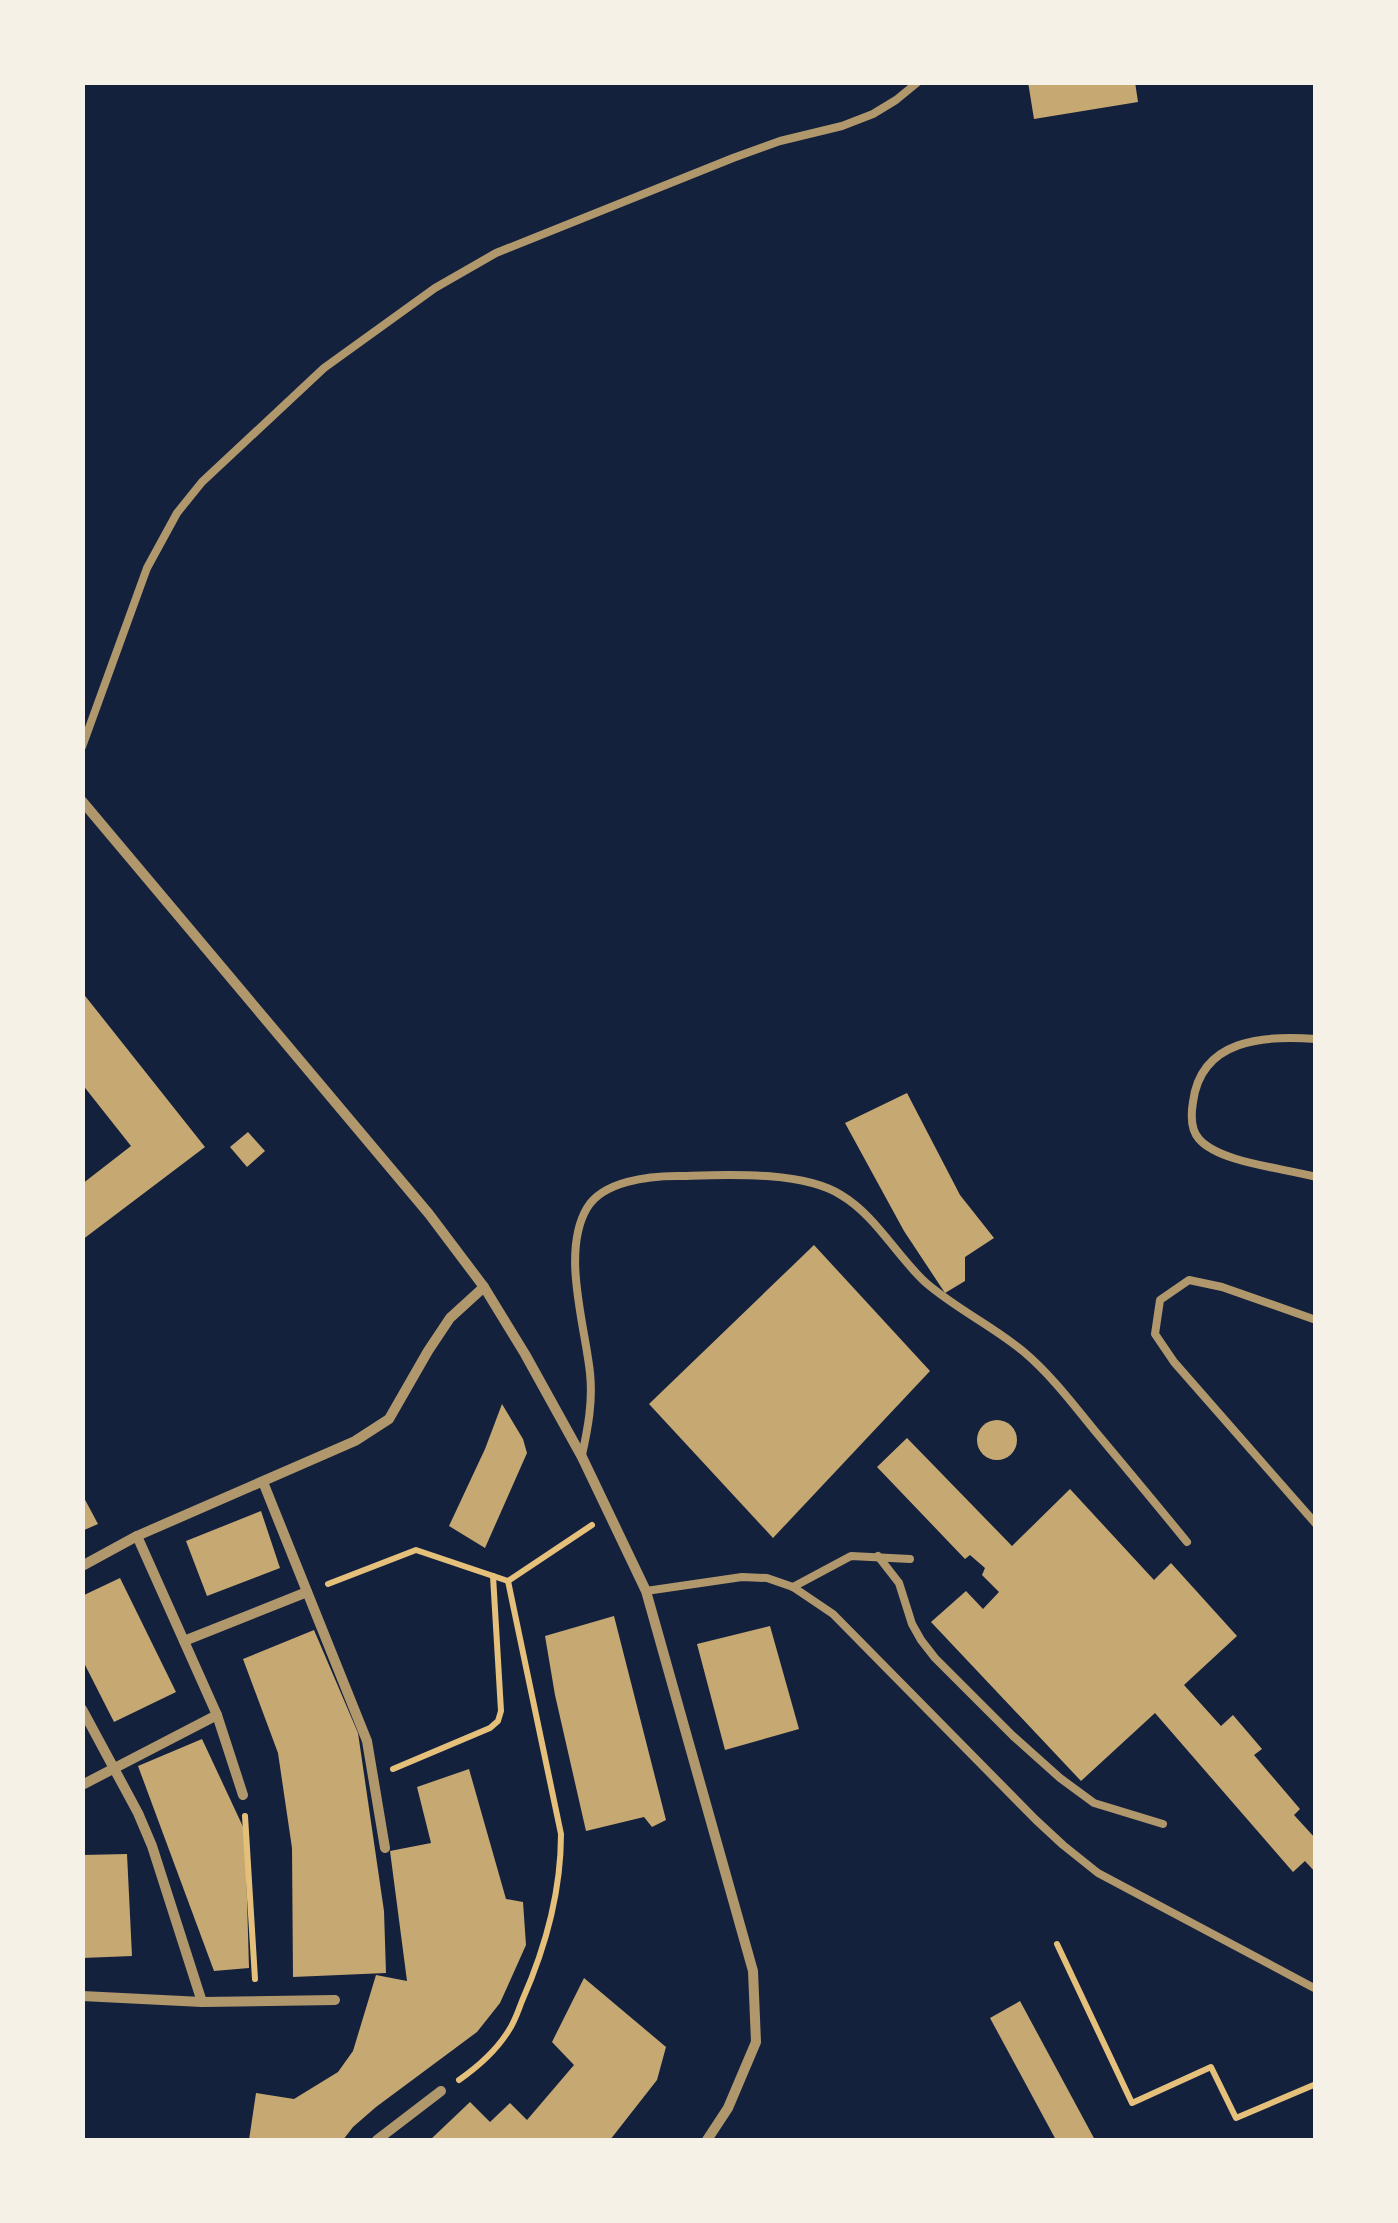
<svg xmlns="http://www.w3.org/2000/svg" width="1398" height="2223" viewBox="0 0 1398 2223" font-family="'Noto Sans',sans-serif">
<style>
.building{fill:#c6a872}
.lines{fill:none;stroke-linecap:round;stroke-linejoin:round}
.path{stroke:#e5c07b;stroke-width:6}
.service{stroke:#b1986c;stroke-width:8}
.minor{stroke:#b1986c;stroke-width:10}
</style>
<rect width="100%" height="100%" fill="#14213d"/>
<!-- building -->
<g class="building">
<polygon points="1028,82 1135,82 1138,102 1034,119"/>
<polygon points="82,992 205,1147 82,1240 82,1184 131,1146 82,1084"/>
<polygon points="907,1093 960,1195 994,1238 965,1257 965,1281 945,1293 904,1231 845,1123"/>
<polygon points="248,1132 265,1151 247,1167 230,1147"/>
<polygon points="814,1245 930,1371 773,1538 649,1404"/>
<polygon points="502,1404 523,1439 527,1453 485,1548 449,1526 485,1449"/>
<circle cx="997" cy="1440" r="20"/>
<polygon points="907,1438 1012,1546 1070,1489 1154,1580 1171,1563 1237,1636 1184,1685 1221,1726 1233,1715 1262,1749 1254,1755 1300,1809 1294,1815 1316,1839 1316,1873 1305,1861 1293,1872 1155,1713 1081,1781 931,1622 966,1591 983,1609 999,1592 982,1575 985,1568 970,1555 965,1559 877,1467"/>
<polygon points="82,1494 98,1524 82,1531"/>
<polygon points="261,1511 280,1568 207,1596 186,1541"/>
<polygon points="120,1578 176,1692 114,1722 82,1659 82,1596"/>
<polygon points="614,1616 666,1820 652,1827 644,1817 586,1831 555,1695 545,1636"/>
<polygon points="770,1626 799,1729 725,1750 697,1644"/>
<polygon points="314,1630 358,1733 384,1911 386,1973 293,1977 292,1848 278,1753 243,1659"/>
<polygon points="202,1739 245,1831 249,1968 214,1971 138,1766"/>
<polygon points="469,1769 506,1899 523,1902 526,1945 500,2003 477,2032 376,2107 353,2127 343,2140 249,2140 256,2093 294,2099 338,2072 353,2051 376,1975 407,1981 390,1851 431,1843 417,1787"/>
<polygon points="127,1854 132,1956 82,1958 82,1855"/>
<polygon points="584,1978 666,2047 657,2080 610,2140 430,2140 470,2102 490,2122 510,2103 527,2120 574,2065 552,2042"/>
<polygon points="1020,2001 1095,2140 1056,2140 990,2018"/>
</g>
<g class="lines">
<!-- path -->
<g class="path">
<polyline points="328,1584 416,1550 508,1581 592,1525"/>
<polyline points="393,1769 490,1728 498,1721 501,1711 493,1576"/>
<polyline points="245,1816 255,1979"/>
<polyline points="1057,1944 1132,2103 1211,2067 1236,2118 1316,2084"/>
<path d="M 459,2080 C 479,2066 497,2050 509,2030 C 515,2021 518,2011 522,2001 C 545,1949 561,1891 561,1834 L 508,1581"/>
</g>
<!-- service -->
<g class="service">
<polyline points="82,747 147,568 177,513 202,482 324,368 435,288 496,253 733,158 780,141 842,126 873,114 896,100 918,82"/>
<path d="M 1316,1039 C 1264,1035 1201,1039 1193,1102 C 1191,1114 1190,1129 1199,1139 C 1220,1163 1284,1168 1316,1177"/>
<polyline points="1316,1320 1222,1287 1189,1280 1160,1300 1155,1334 1174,1362 1316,1524"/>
<path d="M 582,1455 C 588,1428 593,1401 590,1373 C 585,1325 561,1252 587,1208 C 603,1181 649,1176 677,1176 C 723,1175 801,1170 841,1195 C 875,1215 896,1255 925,1282 C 956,1309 993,1326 1024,1352 C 1051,1375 1073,1404 1095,1431 C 1126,1468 1157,1505 1187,1542"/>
<polyline points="878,1556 899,1583 912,1624 921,1640 935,1658 1013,1736 1060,1778 1094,1803 1163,1824"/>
<polyline points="793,1587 851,1556 910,1559"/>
<polyline points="646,1591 742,1577 767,1578 793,1587 833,1614 1036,1820 1063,1845 1098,1873 1316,1989"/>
</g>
<!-- minor -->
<g class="minor">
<polyline points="82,801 429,1214 484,1287 525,1354 582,1457 646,1591 753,1971 756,2042 728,2108 707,2140"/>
<polyline points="263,1482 367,1741 385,1848"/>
<polyline points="137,1536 217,1715 243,1795"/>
<polyline points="82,1566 137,1536 355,1441 389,1419 428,1351 450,1318 484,1287"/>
<polyline points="184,1641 307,1592"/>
<polyline points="82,1709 138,1813 152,1846 202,2002"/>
<polyline points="82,1785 217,1715"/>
<polyline points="82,1996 202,2002 335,2000"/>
<polyline points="377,2140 441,2091"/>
</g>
</g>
<!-- border -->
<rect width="1398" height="2223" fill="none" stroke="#f6f1e7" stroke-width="170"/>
</svg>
